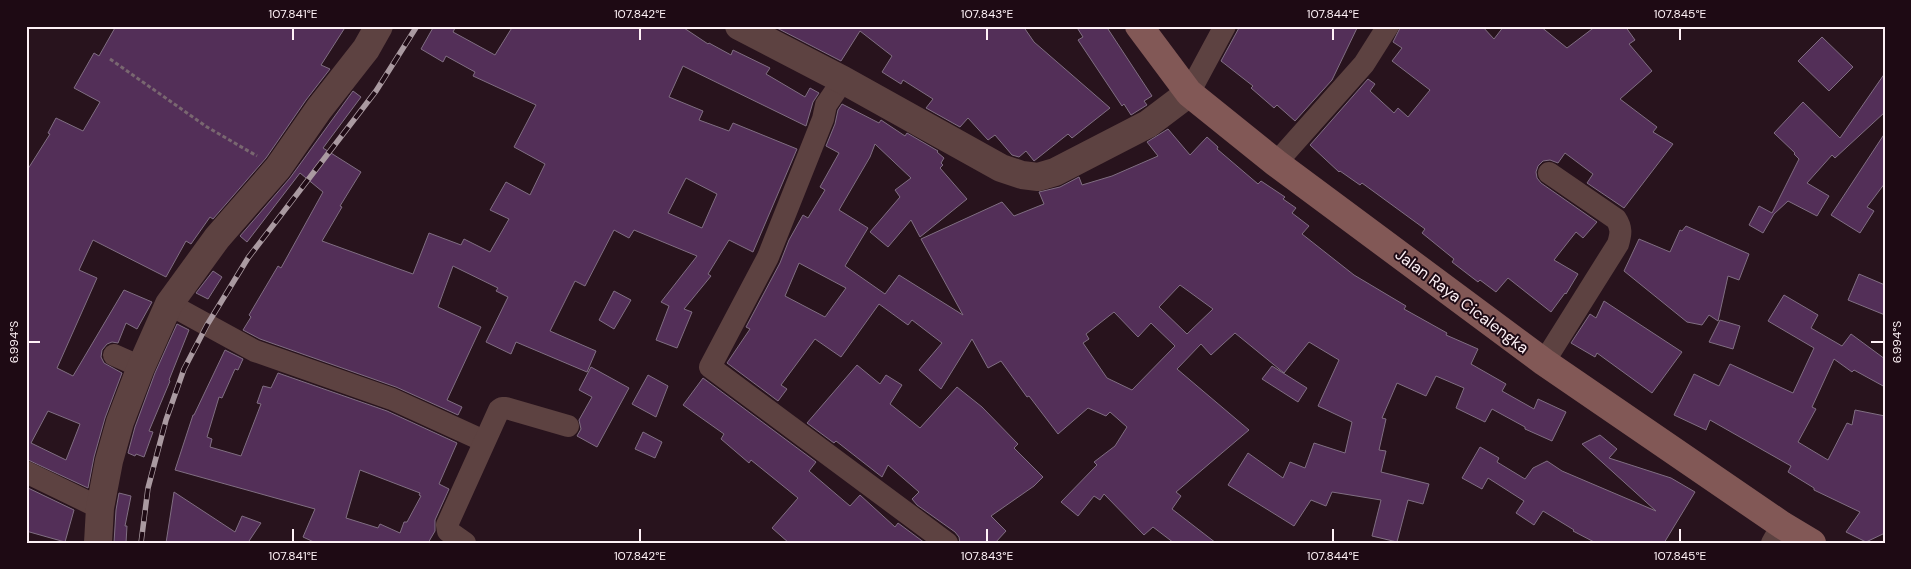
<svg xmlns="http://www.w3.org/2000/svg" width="1911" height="569" viewBox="0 0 1911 569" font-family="'DM Sans',sans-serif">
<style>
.building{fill:#532f58;stroke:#806e82;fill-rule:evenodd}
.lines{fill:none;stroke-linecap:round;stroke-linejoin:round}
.path{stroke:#796770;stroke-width:3;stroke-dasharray:4 2.5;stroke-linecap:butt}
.minor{stroke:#5d4241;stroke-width:22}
.tertiary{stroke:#5d4241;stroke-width:28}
.secondary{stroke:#825856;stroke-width:28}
.rail-casing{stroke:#aa9aa1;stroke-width:5.5}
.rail{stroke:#1e0a14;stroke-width:4;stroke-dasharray:11;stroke-linecap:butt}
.ticks{fill:none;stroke:#fef1f6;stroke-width:2}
.labels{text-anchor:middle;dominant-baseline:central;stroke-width:4;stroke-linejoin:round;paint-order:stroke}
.street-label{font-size:16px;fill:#fef1f6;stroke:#1e0a14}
.neatline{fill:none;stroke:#fef1f6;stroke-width:2}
.ticks-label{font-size:12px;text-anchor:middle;fill:#fef1f6}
</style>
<rect width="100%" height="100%" fill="#28131d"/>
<!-- building -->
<g class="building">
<path d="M 116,26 L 346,26 L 321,65 L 330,69 L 306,100 L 266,158 L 213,219 L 210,217 L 191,244 L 186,241 L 166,277 L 93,240 L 79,270 L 97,278 L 57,368 L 73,376 L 124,290 L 152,302 L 137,329 L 126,323 L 118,343 L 112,342 L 107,344 L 102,350 L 101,357 L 104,363 L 122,373 L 105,418 L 94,457 L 88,488 L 26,459 L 26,172 L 50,134 L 48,133 L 56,118 L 83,131 L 100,102 L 74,88 L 94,53 L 99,56 ZM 48,411 L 80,424 L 66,460 L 31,443 Z"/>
<path d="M 434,26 L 456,26 L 453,32 L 495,55 L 513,26 L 681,26 L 708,44 L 709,43 L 731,55 L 733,50 L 770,68 L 766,74 L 805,97 L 810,88 L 819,93 L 813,102 L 806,126 L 683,66 L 669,97 L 703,111 L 699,120 L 729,131 L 733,123 L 797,149 L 753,252 L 729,240 L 708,274 L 711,276 L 684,309 L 692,312 L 677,348 L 656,340 L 669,306 L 661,302 L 697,256 L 634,230 L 629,238 L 614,230 L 585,286 L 575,281 L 550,331 L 596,351 L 587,372 L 516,342 L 511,354 L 486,342 L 508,297 L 496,291 L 498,288 L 453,266 L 438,307 L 481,327 L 447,400 L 462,407 L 458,415 L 396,387 L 260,339 L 243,330 L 251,317 L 249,315 L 278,266 L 281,268 L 323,192 L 300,173 L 247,242 L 240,236 L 290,178 L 353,91 L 361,97 L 323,148 L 361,172 L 340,206 L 342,207 L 322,241 L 413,274 L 429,233 L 461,245 L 464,239 L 490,252 L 509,219 L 490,210 L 506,182 L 530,195 L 545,164 L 514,147 L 536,105 L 473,76 L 475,72 L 446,56 L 443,62 L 421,49 ZM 686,178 L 717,194 L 702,228 L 668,213 Z"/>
<polygon points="773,26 1023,26 1034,42 1110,108 1072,138 1068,134 1034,161 1026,151 1019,157 1012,155 995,135 988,140 968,118 960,127 926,108 933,99 903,80 901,84 882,72 892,56 860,31 841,61"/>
<polygon points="1076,26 1106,26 1152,96 1144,101 1147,105 1131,115 1124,104 1122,106 1078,40 1083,37"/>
<polygon points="1240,26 1358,26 1332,80 1295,121 1277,105 1274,108 1251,88 1253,86 1221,61"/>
<polygon points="1401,26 1482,26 1494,39 1504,26 1540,26 1567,48 1596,26 1625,26 1635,40 1629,44 1652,71 1620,99 1657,127 1653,132 1673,144 1624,208 1587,183 1593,174 1565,153 1558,163 1550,160 1543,161 1538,166 1536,172 1537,178 1541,183 1597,222 1583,238 1576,232 1554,260 1578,274 1566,294 1565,293 1551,312 1508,278 1496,292 1480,280 1478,282 1452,262 1454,259 1422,233 1425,229 1362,183 1360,185 1340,171 1339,172 1310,145 1368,79 1375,84 1370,91 1394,113 1398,108 1408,117 1430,90 1392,61 1402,48 1393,42"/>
<polygon points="1822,37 1853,67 1829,91 1798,61"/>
<polygon points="1885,73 1885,112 1835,158 1832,155 1807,183 1829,196 1817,216 1788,201 1774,214 1763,233 1749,225 1759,206 1772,213 1799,159 1794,154 1795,153 1774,133 1803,102 1840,138"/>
<path d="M 842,104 L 879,123 L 881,120 L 905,136 L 907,133 L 938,151 L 937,152 L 944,158 L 941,163 L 943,165 L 940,168 L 967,199 L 920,237 L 911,220 L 888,247 L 870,232 L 900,197 L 895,190 L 911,178 L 875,144 L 870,157 L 839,210 L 868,228 L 845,266 L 885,294 L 899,275 L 963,315 L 921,239 L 1002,202 L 1014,216 L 1044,204 L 1039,192 L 1060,187 L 1079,177 L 1082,185 L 1112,176 L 1158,156 L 1147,142 L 1168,129 L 1190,155 L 1207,137 L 1218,147 L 1217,149 L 1258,184 L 1261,181 L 1285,197 L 1283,199 L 1296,208 L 1292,213 L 1309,226 L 1302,234 L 1354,275 L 1406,306 L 1404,309 L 1447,333 L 1446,335 L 1478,349 L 1471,364 L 1506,384 L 1502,391 L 1534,409 L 1538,399 L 1566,412 L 1552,441 L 1525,429 L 1525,427 L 1492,409 L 1485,422 L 1456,408 L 1464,388 L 1436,376 L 1426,396 L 1397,383 L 1382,418 L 1386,419 L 1379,450 L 1386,451 L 1381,472 L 1429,484 L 1423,504 L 1408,500 L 1397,542 L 1372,536 L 1381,500 L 1332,492 L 1326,506 L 1311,500 L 1294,526 L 1228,485 L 1248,453 L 1283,478 L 1290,462 L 1305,468 L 1314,443 L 1345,453 L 1352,422 L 1318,406 L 1339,360 L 1309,342 L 1284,373 L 1235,333 L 1211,355 L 1201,344 L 1177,369 L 1249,430 L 1176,492 L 1181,496 L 1172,509 L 1216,543 L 1174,543 L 1153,527 L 1144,535 L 1104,494 L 1100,500 L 1094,496 L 1078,516 L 1061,502 L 1097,465 L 1094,462 L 1115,446 L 1127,427 L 1110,412 L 1106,416 L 1088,408 L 1058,434 L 1029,396 L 1027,397 L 1001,361 L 988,368 L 972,339 L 941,389 L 919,370 L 942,343 L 912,320 L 908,325 L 879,304 L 841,357 L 815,339 L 781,385 L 787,389 L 778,401 L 727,363 L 750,329 L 746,327 L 780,263 L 789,240 L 803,215 L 808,218 L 825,190 L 820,187 L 839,153 L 826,146 L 835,124 L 838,110 ZM 799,263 L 846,288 L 825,317 L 785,296 ZM 1180,285 L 1213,309 L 1187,334 L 1159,307 ZM 1114,312 L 1138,337 L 1151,323 L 1175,346 L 1132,390 L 1107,378 L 1083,343 L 1089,339 L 1086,334 Z"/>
<polygon points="1885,133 1885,183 1867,207 1874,211 1860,233 1831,215"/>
<polygon points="1686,226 1749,254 1739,280 1728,276 1718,321 1709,315 1702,325 1687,322 1624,271 1639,239 1670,252 1680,230 1682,231"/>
<polygon points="213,271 222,277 208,299 196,293"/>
<polygon points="1859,274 1885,285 1885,315 1848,300"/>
<polygon points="614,291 631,300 614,329 599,320"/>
<polygon points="1784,295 1818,315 1811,328 1842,346 1851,334 1885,359 1885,387 1854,370 1852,372 1834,359 1812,407 1816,409 1798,442 1828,460 1847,423 1852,425 1855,410 1885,416 1885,533 1866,542 1846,532 1860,512 1814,490 1814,488 1788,472 1791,466 1710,420 1706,430 1674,415 1694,374 1719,386 1730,364 1793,393 1814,348 1768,321"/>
<polygon points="1604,301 1682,352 1652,393 1597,353 1595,357 1571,343 1590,314 1596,318"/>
<polygon points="1720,320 1740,326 1733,349 1709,342"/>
<polygon points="177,324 189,330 169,380 170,381 149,431 153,432 144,457 136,454 135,456 128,453 135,427 155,373"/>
<path d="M 225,350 L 243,359 L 238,370 L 235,369 L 222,398 L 219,397 L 207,437 L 212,439 L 210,447 L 241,456 L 261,404 L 257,403 L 263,386 L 271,388 L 278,373 L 387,411 L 457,443 L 439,484 L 449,489 L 435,520 L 435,531 L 428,543 L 316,543 L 303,537 L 315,509 L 175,470 L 193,415 L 194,415 ZM 360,470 L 420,493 L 419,495 L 421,496 L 407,522 L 404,522 L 400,533 L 380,524 L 378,528 L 346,518 Z"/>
<polygon points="857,365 880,384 886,375 902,385 890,404 920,428 957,387 982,407 1018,444 1014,448 1043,477 1034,486 991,516 1006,531 995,543 960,543 959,537 955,532 917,505 912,499 919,492 888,465 882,477 836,441 834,443 807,423"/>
<polygon points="1272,366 1307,388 1298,402 1262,379"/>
<polygon points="591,367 629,388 597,447 577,436 581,429 579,420 592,397 579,390"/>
<polygon points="648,375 668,386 656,417 632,404"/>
<polygon points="703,378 816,462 809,471 850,506 860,495 895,527 898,523 925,543 789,543 772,528 798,498 751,460 749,463 721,439 724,434 683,405"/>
<polygon points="643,432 662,442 655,458 635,449"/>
<polygon points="1600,435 1617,449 1609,458 1671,478 1695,492 1664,543 1596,543 1573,531 1574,530 1543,511 1534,525 1516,513 1524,501 1488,478 1482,489 1462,478 1480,447 1499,458 1497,462 1525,479 1533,468 1547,461 1562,471 1656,511 1582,444"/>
<polygon points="26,487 74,510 65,542 26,531"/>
<polygon points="174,492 235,532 242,516 261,523 249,541 252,543 166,543"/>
<polygon points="119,493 131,496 125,526 127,526 126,543 114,543 116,510"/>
</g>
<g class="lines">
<!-- path -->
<polyline class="path" points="110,59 207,127 257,156"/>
<!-- minor -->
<g class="minor">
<polyline points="843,80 826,105 823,119 768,257 710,367 947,543"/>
<polyline points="1189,93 1225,26"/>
<polyline points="1276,163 1364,64 1388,26"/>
<polyline points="169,304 255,351 392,399 484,441"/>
<polyline points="114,355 141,367"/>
<path d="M 1544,362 L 1618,244 C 1621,234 1622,228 1616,219 L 1549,173"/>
<polyline points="26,472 100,508"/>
<polyline points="465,543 448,531 447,525 499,410 502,408 506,408 568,426"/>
<polyline points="1772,543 1782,525"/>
</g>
<!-- tertiary -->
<g class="tertiary">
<polyline points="739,26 843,80 1001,168 1022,175 1038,177 1055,172 1148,124 1189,93"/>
<polyline points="98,543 100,508 109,461 120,422 141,367 169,304 217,238 278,168 319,109 366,49 379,26"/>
</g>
<!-- secondary -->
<polyline class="secondary" points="1139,26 1189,93 1276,163 1544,362 1782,525 1812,543"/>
<!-- rail casing -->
<g class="rail-casing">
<polyline id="rail" points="141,543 148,488 166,420 184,369 207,325 248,258 376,91 417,26"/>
</g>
<!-- rail -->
<use href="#rail" class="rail"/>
</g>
<!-- ticks -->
<path class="ticks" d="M 293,28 L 293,40M 640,28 L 640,40M 987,28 L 987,40M 1333,28 L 1333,40M 1680,28 L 1680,40M 28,342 L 40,342M 1871,342 L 1884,342M 293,529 L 293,542M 640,529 L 640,542M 987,529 L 987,542M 1333,529 L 1333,542M 1680,529 L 1680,542"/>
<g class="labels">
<!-- street labels -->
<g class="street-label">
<text transform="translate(1462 301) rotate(37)">Jalan Raya Cicalengka</text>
</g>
</g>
<!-- border -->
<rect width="1911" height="569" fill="none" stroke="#1e0a14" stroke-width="55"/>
<rect x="28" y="28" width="1856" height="514" class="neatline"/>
<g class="ticks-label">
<text x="293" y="18">107.841°E</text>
<text x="640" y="18">107.842°E</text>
<text x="987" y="18">107.843°E</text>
<text x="1333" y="18">107.844°E</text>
<text x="1680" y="18">107.845°E</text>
<text transform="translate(14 342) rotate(-90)" y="4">6.994°S</text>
<text transform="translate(1897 342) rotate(-90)" y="4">6.994°S</text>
<text x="293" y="560">107.841°E</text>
<text x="640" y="560">107.842°E</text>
<text x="987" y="560">107.843°E</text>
<text x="1333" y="560">107.844°E</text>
<text x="1680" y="560">107.845°E</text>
</g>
</svg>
